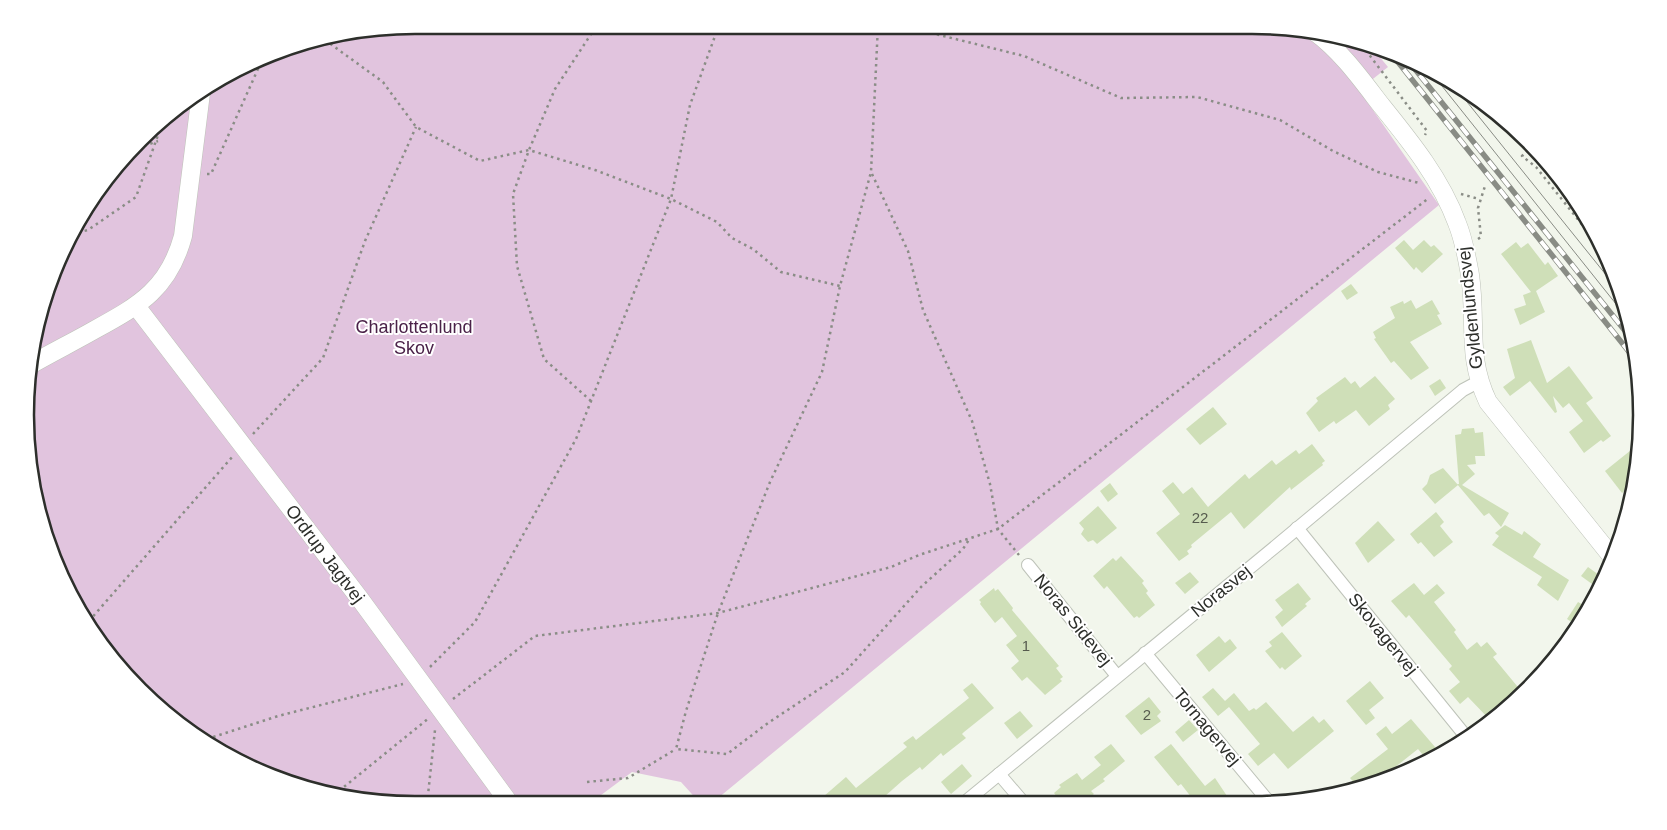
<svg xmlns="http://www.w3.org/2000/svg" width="1667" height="830" viewBox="0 0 1667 830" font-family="Arial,sans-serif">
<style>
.green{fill:#e1c4de}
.building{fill:#cfdfb8}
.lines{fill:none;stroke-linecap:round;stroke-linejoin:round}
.street-casing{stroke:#bec3b9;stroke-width:14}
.secondary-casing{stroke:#bec3b9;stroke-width:19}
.path{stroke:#8a8d86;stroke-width:2.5;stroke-dasharray:2.5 4;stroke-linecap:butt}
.street{stroke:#fff;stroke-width:12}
.secondary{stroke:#fff;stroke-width:18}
.tram{stroke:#898c85;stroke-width:1}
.rail-casing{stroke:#898c85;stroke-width:5.5}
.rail{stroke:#fff;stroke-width:4;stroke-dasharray:11;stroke-linecap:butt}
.labels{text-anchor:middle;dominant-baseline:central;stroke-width:4;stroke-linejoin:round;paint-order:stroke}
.number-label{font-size:15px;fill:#565b4e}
.street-label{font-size:18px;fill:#2d2f2b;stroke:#fff}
.park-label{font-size:18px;fill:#4a2148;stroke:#fff}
.rim{fill:none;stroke:#2d2f2b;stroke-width:2.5}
</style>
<rect width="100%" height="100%" fill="#f2f6ec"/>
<!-- green -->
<polygon class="green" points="415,25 1277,26 1353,38 1369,44 1388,67 1359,90 1439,205 712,803 700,803 681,782 632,772 589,804 390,804 314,792 243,765 139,691 65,588 28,466 33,339 55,265 91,199 177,106 289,46"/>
<!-- building -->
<g class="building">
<polygon points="1404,240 1413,250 1424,240 1431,247 1434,245 1443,254 1422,273 1416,267 1414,270 1395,248"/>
<polygon points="1516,242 1521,248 1528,243 1545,265 1548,262 1558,276 1536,291 1545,312 1520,325 1514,309 1526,305 1523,295 1531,292 1501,254"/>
<polygon points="1351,284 1358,293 1347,300 1341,291"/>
<polygon points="1411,300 1416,309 1432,300 1440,314 1437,315 1442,324 1410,342 1429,368 1411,380 1394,361 1391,363 1374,339 1376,338 1373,332 1395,318 1390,307 1403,301 1404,304"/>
<polygon points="1531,340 1547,383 1569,366 1593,398 1586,403 1611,436 1603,442 1601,440 1584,453 1569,432 1583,421 1569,403 1563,408 1553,396 1557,412 1555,413 1530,381 1510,396 1503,387 1515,378 1507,349"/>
<polygon points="1375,376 1395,399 1388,405 1390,409 1369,426 1356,410 1336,424 1334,421 1319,432 1306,413 1318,401 1316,398 1345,377 1351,384 1355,381 1360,388"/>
<polygon points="1440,379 1446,388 1435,396 1429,386"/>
<polygon points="1213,407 1227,424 1200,445 1186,429"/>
<polygon points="1474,428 1475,433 1483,432 1485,456 1475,456 1476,464 1467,465 1475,474 1462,485 1509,513 1501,527 1489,513 1484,516 1457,484 1459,484 1455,435 1461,434 1462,429"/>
<polygon points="1641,442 1634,483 1622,493 1605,471"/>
<polygon points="1312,444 1325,461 1322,463 1323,465 1291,490 1290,487 1244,529 1231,512 1191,545 1192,547 1187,551 1189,554 1179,561 1156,533 1180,514 1162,491 1173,482 1183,494 1192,487 1208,507 1245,474 1249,479 1272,460 1276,465 1296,450 1299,454"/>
<polygon points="1443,468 1458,485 1435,504 1422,489 1427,484 1430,475"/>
<polygon points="1110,483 1118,494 1108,502 1100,491"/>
<polygon points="1098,506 1117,528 1097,544 1093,540 1088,542 1081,534 1084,529 1079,523"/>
<polygon points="1436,512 1444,522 1440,526 1453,542 1434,557 1421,542 1418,544 1410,534"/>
<polygon points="1378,521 1395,540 1368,563 1355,543"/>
<polygon points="1505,525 1522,535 1524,531 1541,544 1533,557 1569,580 1558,601 1537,585 1542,577 1492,545 1499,536 1495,533"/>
<polygon points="1121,556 1144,581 1142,583 1148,591 1146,593 1155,605 1139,618 1137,616 1134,618 1112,592 1107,586 1104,589 1093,576 1113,558 1116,561"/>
<polygon points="1588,567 1599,575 1592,584 1581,576"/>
<polygon points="1190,572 1199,582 1185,594 1175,583"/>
<polygon points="1298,583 1311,599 1305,604 1307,606 1282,627 1275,617 1283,610 1275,600"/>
<polygon points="1414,583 1424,595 1437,584 1445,593 1434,602 1456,630 1454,632 1467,650 1477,642 1481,647 1487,642 1497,654 1493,657 1522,692 1490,720 1468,697 1460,704 1449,691 1460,682 1449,669 1452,666 1409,615 1406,618 1391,601"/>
<polygon points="994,588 995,591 998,589 1013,608 1012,610 1059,666 1056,668 1063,677 1060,679 1062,681 1045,695 1027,677 1022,681 1011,668 1019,661 1006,645 1017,636 1002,617 995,623 980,604 981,602 979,600"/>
<polygon points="1578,602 1588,608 1576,625 1567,619"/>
<polygon points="1282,632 1302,656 1285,670 1282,667 1280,669 1265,651 1272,646 1269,642"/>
<polygon points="1219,636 1225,643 1230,639 1237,648 1209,672 1196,655"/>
<polygon points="1370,681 1384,698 1369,710 1375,718 1366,725 1346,701"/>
<polygon points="972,683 994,708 964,732 962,734 966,738 943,756 941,753 922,770 920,767 902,781 884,797 889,803 816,803 846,777 856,788 907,747 903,743 913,736 916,740 969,698 963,690"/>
<polygon points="1213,688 1225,701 1234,693 1249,711 1254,708 1256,710 1266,702 1293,732 1313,716 1319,723 1324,719 1334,731 1288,769 1274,753 1258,766 1248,754 1260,744 1229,707 1218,716 1202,697"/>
<polygon points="1149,697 1161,712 1157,716 1161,721 1141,735 1125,716"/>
<polygon points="1020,711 1033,726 1017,739 1004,723"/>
<polygon points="1411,719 1441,754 1428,761 1418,749 1394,768 1399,776 1358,787 1350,778 1388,749 1376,734 1386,726 1392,734"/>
<polygon points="1189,720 1198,730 1183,742 1175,732"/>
<polygon points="1111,744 1125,761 1103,779 1105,781 1091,791 1094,794 1083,802 1061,802 1054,793 1061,787 1059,785 1077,773 1082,780 1101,765 1094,757"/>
<polygon points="1171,744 1205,786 1215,778 1227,796 1220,802 1195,802 1181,784 1178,786 1154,757"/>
<polygon points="962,764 972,776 951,794 941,782"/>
</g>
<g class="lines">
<!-- street casing -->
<g class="street-casing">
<g id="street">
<polyline points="1297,528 1468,739"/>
<polyline points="1028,565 1117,676"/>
<polyline points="1145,653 1269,802"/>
<polyline points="999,774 1023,802"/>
<polyline points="964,803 1281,542 1463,390 1478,382"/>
</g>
</g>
<!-- secondary casing -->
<g class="secondary-casing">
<g id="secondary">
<path d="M 1315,32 C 1341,51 1361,79 1381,105 C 1410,141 1441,179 1457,223 C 1464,240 1467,258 1470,275 C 1477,322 1466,356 1488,402 L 1613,558"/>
<polyline points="136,306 360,599 510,804"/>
<path d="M 32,364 C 53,352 75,341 96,329 C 140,305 169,288 183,236 L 201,93"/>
</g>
</g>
<!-- path -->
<g class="path">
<polyline points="878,25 871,172 840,286 822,372 770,482 718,613 686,711 676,749 727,754 768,723 845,672 921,587 963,549 970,538"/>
<polyline points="899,25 1024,56 1121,98 1197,97 1280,120 1333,151 1378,172 1419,183"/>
<polyline points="325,40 383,82 416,127 480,161 529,150 595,170 671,199 717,222 732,238 753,249 781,272 840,286"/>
<polyline points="1358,40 1427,131 1425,135"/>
<polyline points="1533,146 1522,156 1536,167 1604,252"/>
<polyline points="138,148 158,141"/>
<polyline points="207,174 211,174 262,60"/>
<polyline points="872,174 908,251 923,310 972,421 990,484 998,529 1019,555"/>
<polyline points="1461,194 1479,199"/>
<polyline points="72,234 88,230 136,197 163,121"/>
<polyline points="1478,239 1481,237 1478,208 1485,186"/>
<polyline points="591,401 544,359 517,266 513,194 529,150 555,89 597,25"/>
<polyline points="253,434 323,358 365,241 416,127"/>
<polyline points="89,621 233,456"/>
<polyline points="430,667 475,622 576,439 671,199 690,105 719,25"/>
<polyline points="453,699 535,636 718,613 891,567 919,555 998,529 1429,198"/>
<polyline points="207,739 278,716 403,684"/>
<polyline points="587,782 628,778 676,749"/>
<polyline points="334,795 429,718"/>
<polyline points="427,804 435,730"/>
</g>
<!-- street -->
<use href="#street" class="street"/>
<!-- secondary -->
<use href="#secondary" class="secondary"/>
<!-- tram -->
<g class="tram">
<polyline points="1426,66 1628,319"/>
<polyline points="1451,82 1623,296"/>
</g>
<!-- rail casing -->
<g class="rail-casing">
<g id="rail">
<polyline points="1390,52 1638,363"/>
<polyline points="1406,58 1634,342"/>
</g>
</g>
<!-- rail -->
<use href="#rail" class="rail"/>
</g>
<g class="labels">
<!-- number labels -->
<g class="number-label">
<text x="1200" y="517">22</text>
<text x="1026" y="645">1</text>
<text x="1147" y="714">2</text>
</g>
<!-- street labels -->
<g class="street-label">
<text transform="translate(1470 308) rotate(-96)">Gyldenlundsvej</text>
<text transform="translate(325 554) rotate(53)">Ordrup Jagtvej</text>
<text transform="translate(1221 591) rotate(-39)">Norasvej</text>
<text transform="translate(1073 620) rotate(51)">Noras Sidevej</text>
<text transform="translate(1383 634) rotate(51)">Skovagervej</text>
<text transform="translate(1207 727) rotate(50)">Tornagervej</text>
</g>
<!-- park labels -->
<g class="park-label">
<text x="414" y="327">Charlottenlund<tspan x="414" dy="21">Skov</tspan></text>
</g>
</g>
<!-- crop -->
<path d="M0 0H1667V830H0ZM415 34H1252A381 381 0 0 1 1633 415V415A381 381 0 0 1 1252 796H415A381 381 0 0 1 34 415V415A381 381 0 0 1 415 34Z" fill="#fff" fill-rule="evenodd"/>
<path class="rim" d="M415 34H1252A381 381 0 0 1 1633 415V415A381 381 0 0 1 1252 796H415A381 381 0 0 1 34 415V415A381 381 0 0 1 415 34Z"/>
</svg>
